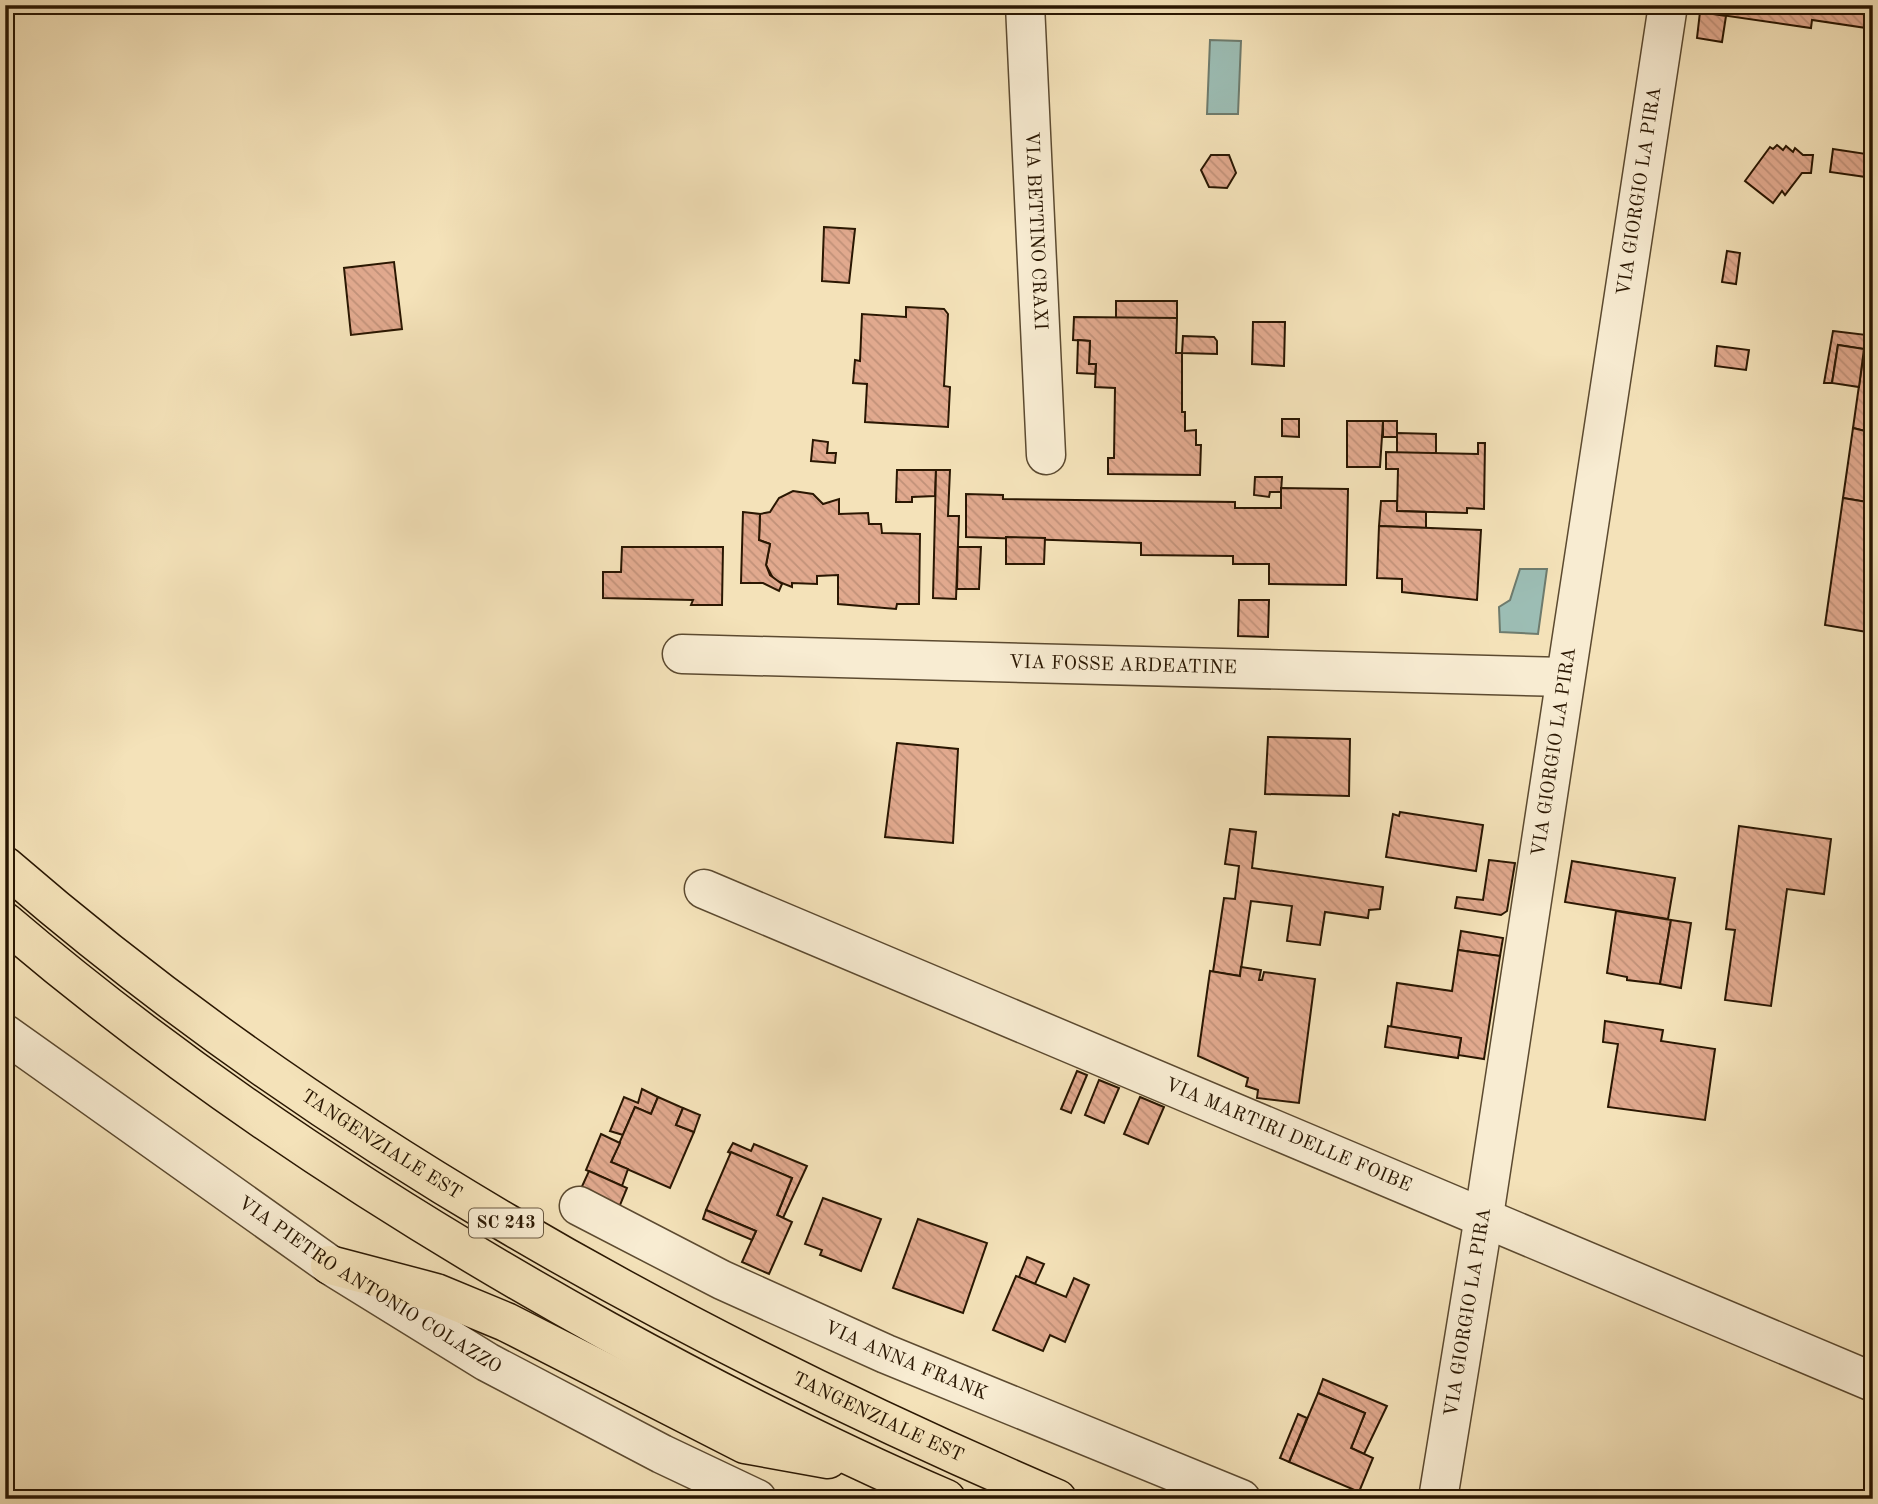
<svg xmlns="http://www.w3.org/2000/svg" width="1878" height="1504" viewBox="0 0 1878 1504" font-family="'Old Standard TT',serif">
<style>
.water{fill:#9cbdb4;stroke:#6e7b6d;stroke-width:2}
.building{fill:url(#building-back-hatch);stroke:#2a1702;stroke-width:2}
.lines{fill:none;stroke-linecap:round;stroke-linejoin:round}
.minor-casing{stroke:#5c4a30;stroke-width:41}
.highway-casing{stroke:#2a1702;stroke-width:41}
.minor{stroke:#f8ecd2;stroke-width:38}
.highway{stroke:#f4e2b9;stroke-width:38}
.labels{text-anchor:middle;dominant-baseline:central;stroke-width:6;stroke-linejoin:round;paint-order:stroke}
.shield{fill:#f8ecd2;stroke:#685740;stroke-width:2}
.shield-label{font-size:18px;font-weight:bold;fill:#2a1702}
.street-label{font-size:19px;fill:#2a1702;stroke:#f8ecd2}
</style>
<defs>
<pattern id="building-back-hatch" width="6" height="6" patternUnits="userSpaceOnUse" patternTransform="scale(1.75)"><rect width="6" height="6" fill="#e1a98e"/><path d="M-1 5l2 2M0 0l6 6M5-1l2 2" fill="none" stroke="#c19179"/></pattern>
</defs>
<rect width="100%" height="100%" fill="#f4e2b9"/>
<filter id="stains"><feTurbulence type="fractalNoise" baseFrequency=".00286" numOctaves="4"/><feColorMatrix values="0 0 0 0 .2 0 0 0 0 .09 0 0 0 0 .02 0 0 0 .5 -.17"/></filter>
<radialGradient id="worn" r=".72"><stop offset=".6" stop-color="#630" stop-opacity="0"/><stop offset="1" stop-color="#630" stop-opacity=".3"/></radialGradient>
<!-- water -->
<g class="water">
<polygon points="1210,40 1241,41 1238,114 1207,114"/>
<polygon points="1520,569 1547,569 1538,634 1500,632 1499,607 1510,600"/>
</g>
<!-- building -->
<g class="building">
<polygon points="1701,5 1873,5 1873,29 1812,20 1811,28 1700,12"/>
<polygon points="1700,12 1726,16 1722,42 1697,38"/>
<polygon points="1777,145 1783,150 1786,146 1793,152 1795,148 1803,155 1813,155 1811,173 1802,173 1785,195 1782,191 1773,203 1745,181 1770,147 1773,149"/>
<polygon points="1833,149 1873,155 1873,178 1830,172"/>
<polygon points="1211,155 1229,155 1236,173 1227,188 1209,187 1201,170"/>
<polygon points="824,227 855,229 849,283 822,281"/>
<polygon points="1727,251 1740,253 1736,284 1722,282"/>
<polygon points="394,262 402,329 351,335 344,268"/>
<rect x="1116" y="301" width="61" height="17"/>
<polygon points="906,307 944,309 948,314 944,386 950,387 948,427 865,422 867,384 853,383 855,360 860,361 862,314 906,317"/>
<polygon points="1074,317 1177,318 1176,353 1182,353 1182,412 1185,412 1185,431 1196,430 1196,445 1201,445 1200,475 1108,474 1108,458 1114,458 1115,388 1095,387 1096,364 1089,364 1090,341 1073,340"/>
<polygon points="1253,322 1285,322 1284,366 1252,364"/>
<polygon points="1867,329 1873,330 1873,433 1853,428"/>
<polygon points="1833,331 1867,335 1864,349 1838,345 1832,383 1824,383"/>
<polygon points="1183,336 1214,337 1217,341 1217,354 1182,353"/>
<polygon points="1078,340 1090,341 1089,364 1096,364 1095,374 1077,373"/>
<polygon points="1838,345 1864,349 1859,387 1832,383"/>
<polygon points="1717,346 1749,350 1746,370 1715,366"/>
<polygon points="1282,419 1299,419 1299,437 1282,436"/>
<polygon points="1347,421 1383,421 1380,467 1347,467"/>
<rect x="1383" y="421" width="14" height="16"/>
<polygon points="1853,428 1873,433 1873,503 1843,498"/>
<polygon points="1397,433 1436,434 1436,453 1397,453"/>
<polygon points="813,440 828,442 827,453 836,453 835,463 811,461"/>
<polygon points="1478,443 1485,443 1484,509 1467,508 1467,513 1397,511 1398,469 1386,469 1386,452 1478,454"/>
<polygon points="897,470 936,470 935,496 912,497 912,502 896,502"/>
<polygon points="936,470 950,470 948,516 959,516 956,599 933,598"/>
<polygon points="1255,477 1282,477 1281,492 1270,492 1269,497 1254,495"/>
<polygon points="1281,488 1348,489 1346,585 1269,584 1269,564 1233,564 1233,556 1141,555 1141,543 966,537 966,494 1003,495 1003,499 1235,502 1235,508 1281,508"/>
<polygon points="793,491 813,494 823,504 839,499 839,514 868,513 869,524 881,524 882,533 920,534 919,604 897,604 896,609 838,604 838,575 817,576 817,584 792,583 792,587 774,580 766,565 770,544 759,540 760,514 770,512 779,498"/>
<polygon points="1843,498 1873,503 1873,633 1825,625"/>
<polygon points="1381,501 1397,501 1397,511 1426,512 1426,528 1379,526"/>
<polygon points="743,512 760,514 759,540 770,544 766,565 770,575 782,584 779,591 763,583 741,583"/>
<polygon points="1379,526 1481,530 1477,600 1402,592 1402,579 1377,578"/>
<polygon points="1006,537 1045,538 1044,564 1006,564"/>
<polygon points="622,547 723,547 722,605 691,605 693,600 603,598 603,572 621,572"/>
<polygon points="958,547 981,547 979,589 957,589"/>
<polygon points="1239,600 1269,600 1268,637 1238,636"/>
<polygon points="1268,737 1350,739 1349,796 1265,794"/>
<polygon points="897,743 958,749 953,843 885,837"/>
<polygon points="1400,812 1483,825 1476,871 1386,857 1393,814 1399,816"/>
<polygon points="1739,826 1831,839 1824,894 1787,889 1771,1006 1725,1000 1735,930 1726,929"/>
<polygon points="1230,829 1256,832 1252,868 1383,887 1380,909 1369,910 1368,918 1325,912 1320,945 1287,941 1292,906 1251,901 1240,976 1213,972 1224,898 1235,899 1239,866 1225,864"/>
<polygon points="1489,860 1515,863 1507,911 1501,915 1455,908 1457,897 1483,900"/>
<polygon points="1572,861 1675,878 1668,919 1565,902"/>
<polygon points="1616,911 1671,920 1660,984 1627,980 1627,977 1607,973"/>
<polygon points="1671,920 1691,923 1681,988 1660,984"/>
<polygon points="1461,931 1503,938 1500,956 1458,950"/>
<polygon points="1458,950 1500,956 1484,1059 1458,1055 1461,1038 1391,1027 1397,983 1452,991"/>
<polygon points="1241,967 1261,970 1259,980 1262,980 1264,972 1315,979 1299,1103 1257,1098 1258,1090 1246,1086 1248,1078 1198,1056 1210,971 1240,976"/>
<polygon points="1605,1021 1663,1030 1661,1041 1715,1049 1705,1120 1608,1107 1618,1044 1603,1042"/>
<polygon points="1388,1026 1461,1038 1458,1058 1385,1047"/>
<polygon points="1077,1071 1087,1075 1071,1113 1061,1109"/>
<polygon points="1099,1080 1119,1088 1104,1123 1085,1115"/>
<polygon points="642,1089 658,1097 651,1114 635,1107 623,1135 610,1131 624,1097 638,1103"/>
<polygon points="658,1097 683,1108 676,1125 694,1132 670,1188 611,1162 635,1107 651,1114"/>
<polygon points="1140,1097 1164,1107 1148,1144 1124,1134"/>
<polygon points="683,1108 700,1115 694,1132 676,1125"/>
<polygon points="601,1134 620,1143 611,1162 628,1169 622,1186 586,1170"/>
<polygon points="733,1143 751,1151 754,1144 807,1166 783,1218 777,1215 792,1178 728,1152"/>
<polygon points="731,1152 792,1178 777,1215 792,1222 769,1274 742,1262 756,1231 706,1210"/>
<polygon points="589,1171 627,1188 618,1210 579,1193"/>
<polygon points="823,1198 881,1219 861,1271 820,1255 822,1250 805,1244"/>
<polygon points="706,1210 756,1231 752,1240 703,1219"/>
<polygon points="918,1219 987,1243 963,1313 893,1288"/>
<polygon points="1027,1257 1044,1264 1035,1284 1019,1277"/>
<polygon points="1016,1276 1066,1297 1074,1278 1089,1285 1065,1342 1050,1335 1043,1351 993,1330"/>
<polygon points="1323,1379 1387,1406 1364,1454 1351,1448 1365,1413 1318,1393"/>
<polygon points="1318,1393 1365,1413 1351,1448 1373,1458 1359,1492 1289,1462"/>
<polygon points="1298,1414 1307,1418 1289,1462 1280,1458"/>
</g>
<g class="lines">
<!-- minor casing -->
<g class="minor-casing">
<g id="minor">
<path id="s1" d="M 1025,5 L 1046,455"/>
<path id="s2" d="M 682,654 L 1565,677"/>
<path id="s3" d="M 704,889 L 1873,1382"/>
<path id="s4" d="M 5,1034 L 330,1265 L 487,1362 L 662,1454 L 757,1499"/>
<path id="s5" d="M 579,1206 L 722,1280 L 886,1354 L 1241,1499"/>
<path id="s6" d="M 1438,1499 L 1484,1216 L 1668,5"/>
</g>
</g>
<!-- highway casing -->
<g class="highway-casing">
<g id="highway">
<path id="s7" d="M 5,866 C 316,1136 680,1337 1057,1499"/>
<path d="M 5,922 C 190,1080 394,1213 607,1331 C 718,1392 830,1449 946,1499"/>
<polyline points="330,1265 436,1293 506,1322 745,1444 828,1459"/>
</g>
</g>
<!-- minor -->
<use href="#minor" class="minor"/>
<!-- highway -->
<use href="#highway" class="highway"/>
</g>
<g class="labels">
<!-- shield labels -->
<rect class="shield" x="469" y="1208.5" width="74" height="29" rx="5"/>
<g class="shield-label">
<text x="506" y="1223">SC 243</text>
</g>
<!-- street labels -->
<g class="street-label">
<text stroke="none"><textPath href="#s6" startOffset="1323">VIA GIORGIO LA PIRA</textPath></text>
<text stroke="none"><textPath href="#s1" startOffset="226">VIA BETTINO CRAXI</textPath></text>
<text stroke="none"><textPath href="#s2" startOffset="441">VIA FOSSE ARDEATINE</textPath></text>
<text stroke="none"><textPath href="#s6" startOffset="756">VIA GIORGIO LA PIRA</textPath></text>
<text stroke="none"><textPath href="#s3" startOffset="634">VIA MARTIRI DELLE FOIBE</textPath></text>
<text stroke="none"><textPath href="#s7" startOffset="469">TANGENZIALE EST</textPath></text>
<text stroke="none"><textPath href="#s4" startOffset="443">VIA PIETRO ANTONIO COLAZZO</textPath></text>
<text stroke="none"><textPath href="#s6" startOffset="189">VIA GIORGIO LA PIRA</textPath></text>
<text stroke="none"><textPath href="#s5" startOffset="362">VIA ANNA FRANK</textPath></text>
<text stroke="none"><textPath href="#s7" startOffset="1036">TANGENZIALE EST</textPath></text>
</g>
</g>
<!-- margin -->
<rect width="1878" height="1504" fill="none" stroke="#f4e2b9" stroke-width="28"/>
<rect x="7" y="7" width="1864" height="1490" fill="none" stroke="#2a1702" stroke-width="3.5"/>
<rect x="14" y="14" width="1850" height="1476" fill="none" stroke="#2a1702" stroke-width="2"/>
<rect width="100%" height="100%" filter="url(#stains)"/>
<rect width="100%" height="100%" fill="url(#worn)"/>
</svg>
